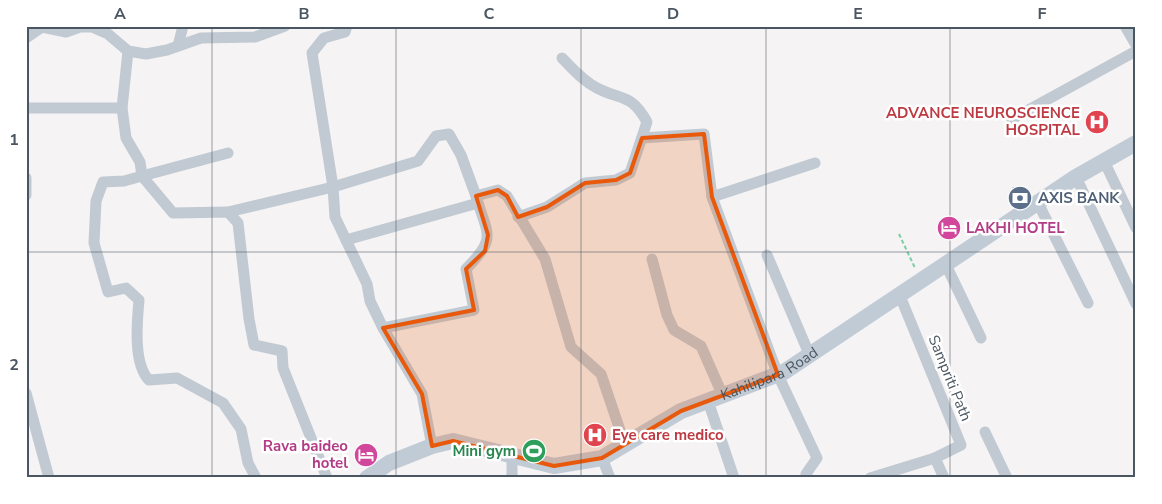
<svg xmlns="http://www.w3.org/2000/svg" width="1162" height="504" viewBox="0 0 1162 504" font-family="'Nunito Sans',sans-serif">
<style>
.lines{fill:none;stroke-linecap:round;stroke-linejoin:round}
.path{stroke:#7ad0a6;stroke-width:2;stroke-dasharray:4 2.5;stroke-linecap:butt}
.minor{stroke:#c1cad2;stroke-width:11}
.secondary{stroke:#c1cbd6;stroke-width:16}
.marked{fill:#e8590c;fill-opacity:0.2;stroke:#e8590c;stroke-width:4;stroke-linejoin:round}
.grid{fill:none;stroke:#4a5661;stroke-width:1;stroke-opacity:0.55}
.labels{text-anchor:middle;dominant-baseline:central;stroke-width:5;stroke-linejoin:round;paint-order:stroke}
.health-label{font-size:15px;font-weight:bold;fill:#be3a42;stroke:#fff;text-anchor:end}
.service-label{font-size:15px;font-weight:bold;fill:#4e5e75;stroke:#fff;text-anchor:start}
.hotel-label{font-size:15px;font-weight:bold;fill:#b23c85;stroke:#fff;text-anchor:start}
.street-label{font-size:15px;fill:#4a5661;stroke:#fff}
.leisure-label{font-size:15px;font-weight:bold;fill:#27864d;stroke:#fff;text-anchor:end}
.neatline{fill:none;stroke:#4a5661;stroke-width:2}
.grid-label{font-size:16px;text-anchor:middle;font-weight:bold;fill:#4a5661}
</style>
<rect width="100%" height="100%" fill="#f5f3f3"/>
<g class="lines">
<!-- path -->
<polyline class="path" points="899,234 915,268"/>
<!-- minor -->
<g class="minor">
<polyline points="1125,26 1136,45"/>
<polyline points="26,38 42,27 66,32 80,27 92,27 108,34 128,51"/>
<polyline points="178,46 183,26"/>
<path d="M 26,108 L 122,108 L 126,138 L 140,162 L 142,176 L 124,181 L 103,182 L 96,201 L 94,243 L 108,292 L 126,288 L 139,300 C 137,322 133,364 149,380 L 177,378 L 223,403 L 241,429 L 248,463 L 256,478"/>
<polyline points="122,108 128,51 146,54 167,50 201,38 255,37 285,26"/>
<polyline points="1012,119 1136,51"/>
<polyline points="642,138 704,134 712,197 815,163"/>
<polyline points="228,153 142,176 173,213 228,212 238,223 249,319 254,345 282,351 283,368 327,478"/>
<polyline points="1104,161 1136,228"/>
<polyline points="1076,177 1136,304"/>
<polyline points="26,178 26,195"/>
<polyline points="712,197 778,375 817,458 806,474 808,478"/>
<polyline points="1038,203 1088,303"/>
<polyline points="228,212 333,187 312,53 324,38 345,32 347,26"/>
<path d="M 518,217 L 547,207 L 585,183 L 616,180 L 630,173 L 647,122 C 631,93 622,101 597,88 C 583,81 573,69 562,58"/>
<polyline points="346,240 478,203"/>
<polyline points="767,255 810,356"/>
<polyline points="652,259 667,315 674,330 701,346 723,396"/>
<polyline points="946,265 981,338"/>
<polyline points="900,296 961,445 935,458"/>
<path d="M 383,328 L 474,310 L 466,269 C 498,237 487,235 476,196"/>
<polyline points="26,393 49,478"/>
<polyline points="708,401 734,478"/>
<polyline points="985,432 1007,478"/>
<polyline points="432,446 422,394 383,328 370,301 367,284 335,217 333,187 418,161 436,136 449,134 461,155 476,196 498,190 507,196 545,259 571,347 601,374 625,445"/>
<polyline points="602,458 610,478"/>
<polyline points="512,478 512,454"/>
<polyline points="870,478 935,458 944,478"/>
</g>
<!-- secondary -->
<path class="secondary" id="s1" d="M 367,478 L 389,463 L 432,446 L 453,441 L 554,466 L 602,458 L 681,411 L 784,372 L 1076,177 L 1136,143"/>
</g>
<!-- marked area -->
<path class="marked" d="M 704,134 L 712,197 L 778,375 L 681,411 L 602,458 L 554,466 L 453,441 L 432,446 L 422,394 L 383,328 L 474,310 L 466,269 L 485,251 L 488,235 L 476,196 L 498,190 L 507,196 L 518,217 L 547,207 L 585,183 L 616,180 L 630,173 L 642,138 Z"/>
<!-- grid -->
<path class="grid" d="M 212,26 L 212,478M 396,26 L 396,478M 581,26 L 581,478M 766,26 L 766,478M 950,26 L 950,478M 26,252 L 1136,252"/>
<!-- icons -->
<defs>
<g id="hospital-disc" transform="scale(1.25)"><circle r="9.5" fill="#e0444e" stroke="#fff"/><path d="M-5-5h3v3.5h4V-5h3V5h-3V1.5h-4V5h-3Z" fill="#fff"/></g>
<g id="bank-disc" transform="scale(1.25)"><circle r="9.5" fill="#5c6f8a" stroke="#fff"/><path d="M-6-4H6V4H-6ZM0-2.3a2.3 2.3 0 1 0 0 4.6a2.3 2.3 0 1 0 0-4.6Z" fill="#fff"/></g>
<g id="hotel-disc" transform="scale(1.25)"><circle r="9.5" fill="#d1479c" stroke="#fff"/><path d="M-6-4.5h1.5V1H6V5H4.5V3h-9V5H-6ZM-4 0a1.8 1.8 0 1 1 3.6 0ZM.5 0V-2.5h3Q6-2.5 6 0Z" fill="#fff"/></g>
<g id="stadium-disc" transform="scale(1.25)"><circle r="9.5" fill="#2e9e5b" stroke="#fff"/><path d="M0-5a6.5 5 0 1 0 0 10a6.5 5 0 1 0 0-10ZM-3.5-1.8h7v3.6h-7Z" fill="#fff"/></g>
</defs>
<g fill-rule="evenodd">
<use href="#hospital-disc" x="1097" y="122"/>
<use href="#bank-disc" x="1020" y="198"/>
<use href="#hotel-disc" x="949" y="228"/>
<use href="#hospital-disc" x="595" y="435"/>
<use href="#stadium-disc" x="534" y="451"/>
<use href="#hotel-disc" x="366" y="455"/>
</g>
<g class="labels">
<!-- health labels -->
<g class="health-label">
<text x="1080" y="113">ADVANCE NEUROSCIENCE<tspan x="1080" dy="17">HOSPITAL</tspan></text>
<text x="612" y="435" text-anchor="start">Eye care medico</text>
</g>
<!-- service labels -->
<g class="service-label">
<text x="1038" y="198">AXIS BANK</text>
</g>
<!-- hotel labels -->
<g class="hotel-label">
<text x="966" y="228">LAKHI HOTEL</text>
<text x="348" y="446" text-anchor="end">Rava baideo<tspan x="348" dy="17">hotel</tspan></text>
</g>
<!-- street labels -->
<g class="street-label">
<text stroke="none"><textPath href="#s1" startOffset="435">Kahilipara Road</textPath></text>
<text transform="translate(950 378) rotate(68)">Sampriti Path</text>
</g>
<!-- leisure labels -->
<g class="leisure-label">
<text x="516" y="451">Mini gym</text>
</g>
</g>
<!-- border -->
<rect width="1162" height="504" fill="none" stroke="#ffffff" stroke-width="55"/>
<rect x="28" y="28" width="1106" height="448" class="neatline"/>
<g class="grid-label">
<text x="120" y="19">A</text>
<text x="304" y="19">B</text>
<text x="489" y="19">C</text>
<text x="673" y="19">D</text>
<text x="858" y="19">E</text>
<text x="1042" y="19">F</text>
<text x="14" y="145">1</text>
<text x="14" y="370">2</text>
</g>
</svg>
